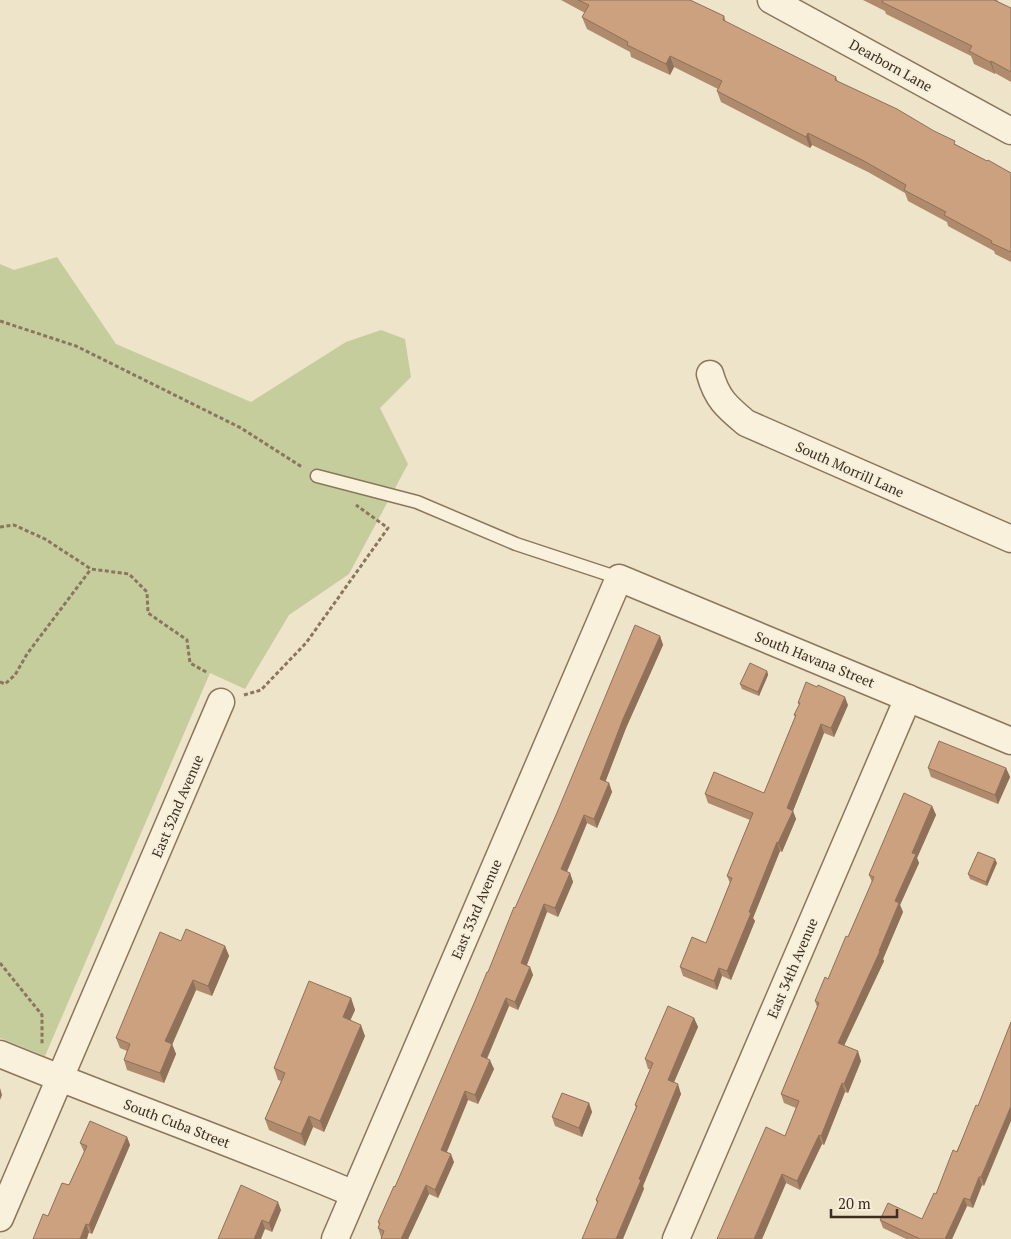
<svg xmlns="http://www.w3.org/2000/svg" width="1011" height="1239" viewBox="0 0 1011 1239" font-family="'PT Serif',serif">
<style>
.green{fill:#c6cd9c}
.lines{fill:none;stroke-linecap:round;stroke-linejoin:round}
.lane-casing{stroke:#8b765d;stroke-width:15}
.street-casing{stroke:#8b765d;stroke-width:29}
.path{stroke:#8b765d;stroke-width:3;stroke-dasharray:4 2.5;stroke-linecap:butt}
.lane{stroke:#f9f1dc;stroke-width:12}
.street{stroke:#f9f1dc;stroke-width:26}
.wall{fill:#af8a6d}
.shaded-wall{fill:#8f7159}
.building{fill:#cca17f;stroke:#8f7159}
.labels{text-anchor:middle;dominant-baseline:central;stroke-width:4;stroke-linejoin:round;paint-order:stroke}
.street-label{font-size:14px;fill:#3b2e21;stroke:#f6eed9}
</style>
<rect width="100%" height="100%" fill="#eee4c9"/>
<!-- green -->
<polygon class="green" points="57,257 116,344 251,402 346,342 381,330 405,339 411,377 380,408 408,464 349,574 289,615 245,689 210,673 45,1056 0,1038 0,264 14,270"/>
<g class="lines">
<!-- lane casing -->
<g class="lane-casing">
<polyline id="lane" points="317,476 417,502 516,544 619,578"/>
</g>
<!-- street casing -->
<g class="street-casing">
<g id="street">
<polyline points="771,0 1011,131"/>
<path d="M 710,374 C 717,399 727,407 746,423 L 1011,539"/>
<path d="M 0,1054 C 117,1102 237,1144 354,1194"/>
<polyline points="0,1218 221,702"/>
<polyline points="335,1239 619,578 1011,741"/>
<polyline points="676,1239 908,698"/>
</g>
</g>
<!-- path -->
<g class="path">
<polyline points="0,321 76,346 241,428 302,467"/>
<polyline points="0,527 14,525 45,539 91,569 129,574 147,592 148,613 187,640 190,663 208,673"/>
<polyline points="0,682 5,684 15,675 27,654 91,569"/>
<polyline points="244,695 261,690 306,643 388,528 356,505"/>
<polyline points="0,963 42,1015 42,1045"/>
</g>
<!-- lane -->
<use href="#lane" class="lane"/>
<!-- street -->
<use href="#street" class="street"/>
</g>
<!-- wall -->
<g class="wall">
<polygon points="561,0 690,0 724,16 726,22 836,77 838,82 987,161 1011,173 1011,262 995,254 994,251 948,226 947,222 908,201 905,193 868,172 812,145 810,148 721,102 717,91 718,89 674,67 670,75 631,57 630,52 587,29 582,17 585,13"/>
<polygon points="863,0 998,0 997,1 1011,8 1011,82 995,73 995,74 974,64 971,56 886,14 885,11"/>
<polygon points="660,636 663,645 626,728 605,782 609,783 612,792 597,828 587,823 567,872 570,873 573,882 558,917 547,912 527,965 530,967 533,975 518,1010 509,1006 487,1059 494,1069 478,1104 468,1100 447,1152 454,1162 438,1198 429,1194 408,1239 381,1239 382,1237 381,1237 378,1228 379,1225 378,1222 395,1187 488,972 515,908"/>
<polygon points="767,671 768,675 759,696 742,689 740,684"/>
<polygon points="798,703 848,705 834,737 824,733 793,811 796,819 782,852 780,851 753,918 755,921 731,980 722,976 717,990 683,976 680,967 706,943 730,883 727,876 750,820 708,803 705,794 764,793 795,717 794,715 799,705"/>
<polygon points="928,768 1006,768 1010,777 998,804 931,777"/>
<polygon points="932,806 936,815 917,858 919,863 900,905 903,912 883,959 884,961 844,1046 861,1061 848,1093 845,1092 824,1145 822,1144 800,1190 786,1183 762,1239 785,1136 796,1108 784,1103 781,1094 817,1007 815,1001 828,979 848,937 872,882 869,875"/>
<polygon points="997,863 987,886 970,879 968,874"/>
<polygon points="181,941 225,946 229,956 212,996 196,990 172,1044 176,1054 164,1083 127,1070 124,1060 127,1051 120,1048 116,1038"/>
<polygon points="351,998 355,1010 350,1020 365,1036 324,1132 313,1127 305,1146 269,1130 265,1119 281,1081 278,1080 274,1068"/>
<polygon points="694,1018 698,1027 674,1082 681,1094 643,1186 644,1189 597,1203 596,1200 636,1108 635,1105 650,1069 648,1069 645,1059"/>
<polygon points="589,1103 592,1112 582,1137 555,1126 552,1117"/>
<polygon points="978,1106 984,1186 982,1185 973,1208 967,1206 952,1239 906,1239 883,1228 880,1220 922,1219 936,1194"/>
<polygon points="127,1137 130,1145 92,1234 48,1216 69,1185 84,1152 80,1143"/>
<polygon points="281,1210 272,1232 265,1229 218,1239"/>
</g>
<!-- shaded-wall -->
<g class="shaded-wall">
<polygon points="670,56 674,67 670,75 666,64"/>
<polygon points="991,61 995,73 995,74 990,62"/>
<polygon points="808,133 812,145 810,148 806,137"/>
<polygon points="660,636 663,645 626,728 603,788 600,779 623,719"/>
<polygon points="767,671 768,675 759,696 758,692"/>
<polygon points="845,697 848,705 834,737 831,728"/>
<polygon points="821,724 824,733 791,816 793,811 796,819 782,852 778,843 787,808"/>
<polygon points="1006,768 1010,777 998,804 995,795"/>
<polygon points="609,783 612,792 597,828 594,819"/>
<polygon points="932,806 936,815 917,858 919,863 900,905 903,912 883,959 884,961 841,1052 838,1043 879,951 895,901 912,853"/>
<polygon points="584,815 587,823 564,878 561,869"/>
<polygon points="777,842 780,851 753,918 755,921 731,980 727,971 749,912"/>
<polygon points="995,859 997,863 987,886 986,882"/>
<polygon points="570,873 573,882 558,917 555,908"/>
<polygon points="544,904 547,912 524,972 521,963"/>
<polygon points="225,946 229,956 212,996 208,986"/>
<polygon points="530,967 533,975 518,1010 515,1002"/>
<polygon points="719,968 722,976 717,990 714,981"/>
<polygon points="193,980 196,990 169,1052 165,1041"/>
<polygon points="351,998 355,1010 347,1028 343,1017"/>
<polygon points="506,998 509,1006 484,1065 481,1056"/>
<polygon points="694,1018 698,1027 671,1089 668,1080"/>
<polygon points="361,1025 365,1036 324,1132 320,1121"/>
<polygon points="172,1044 176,1054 164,1083 160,1073"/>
<polygon points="858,1051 861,1061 848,1093 844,1084"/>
<polygon points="490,1060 494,1069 478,1104 475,1095"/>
<polygon points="842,1083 845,1092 824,1145 821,1136"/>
<polygon points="678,1084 681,1094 643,1186 644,1189 623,1239 616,1239 639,1179"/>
<polygon points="0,1088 2,1095 0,1100"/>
<polygon points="465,1091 468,1100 444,1158 441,1150"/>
<polygon points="589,1103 592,1112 582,1137 579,1128"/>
<polygon points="1011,1106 1011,1121 984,1186 981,1177"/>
<polygon points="309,1116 313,1127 305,1146 301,1134"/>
<polygon points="819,1135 822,1144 800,1190 797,1181"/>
<polygon points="127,1137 130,1145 92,1234 89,1225"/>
<polygon points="451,1154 454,1162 438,1198 435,1190"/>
<polygon points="782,1174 786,1183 762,1239 754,1239"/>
<polygon points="979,1177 982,1185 973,1208 970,1200"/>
<polygon points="426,1185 429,1194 408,1239 401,1239"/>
<polygon points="964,1198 967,1206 952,1239 945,1239"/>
<polygon points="278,1202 281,1210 272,1232 269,1223"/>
<polygon points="262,1220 265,1229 261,1239 254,1239"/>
<polygon points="86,1224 89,1232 87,1239 80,1239"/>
</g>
<!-- building -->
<g class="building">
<polygon points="578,0 690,0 724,16 723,20 836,77 835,80 897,109 934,131 955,141 954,144 987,161 988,160 1011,173 1011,252 991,243 992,241 944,215 946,212 904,190 906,185 864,161 808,133 806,137 717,91 722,81 670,56 666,64 627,45 628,42 582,17 589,5"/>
<polygon points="883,0 994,0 1011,8 1011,72 991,61 990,62 969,51 972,46 882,2"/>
<polygon points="635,625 660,636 623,719 600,779 609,783 594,819 584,815 561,869 570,873 555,908 544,904 521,963 530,967 515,1002 506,998 481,1056 490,1060 475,1095 465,1091 441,1150 451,1154 435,1190 426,1185 401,1239 381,1239 384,1231 378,1228 380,1223 378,1222 394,1186 395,1187 475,1001 487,972 488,972 514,907 515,908 556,815"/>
<polygon points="750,663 767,671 758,692 740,684"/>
<polygon points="806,682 817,687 818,685 845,697 831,728 821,724 787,808 793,811 778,843 777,842 749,912 751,913 727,971 719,968 714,981 680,967 692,937 706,943 732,878 727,876 753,813 705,794 714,772 764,793 796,715 794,715 800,703 798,703"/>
<polygon points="939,741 1006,768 995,795 928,768"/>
<polygon points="904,793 932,806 912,853 916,854 895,901 899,903 879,951 880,951 838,1043 858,1051 844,1084 842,1083 821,1136 819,1135 797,1181 782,1174 754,1239 717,1239 766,1127 785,1136 799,1101 781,1094 819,1003 815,1001 825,977 828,979 846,936 848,937 874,877 869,875"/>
<polygon points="978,852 995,859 986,882 968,874"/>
<polygon points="186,929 225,946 208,986 193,980 165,1041 172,1044 160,1073 124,1060 130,1044 116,1038 160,932 181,941"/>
<polygon points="309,981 351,998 343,1017 361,1025 320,1121 309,1116 301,1134 265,1119 285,1073 274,1068"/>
<polygon points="668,1006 694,1018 668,1080 678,1084 639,1179 641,1180 616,1239 582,1239 598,1201 596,1200 637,1106 635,1105 653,1063 645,1059"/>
<polygon points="1011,1022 1011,1106 981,1177 979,1177 970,1200 964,1198 945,1239 920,1239 880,1220 888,1203 922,1219 934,1193 936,1194 953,1150 957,1152 976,1105 978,1106"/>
<polygon points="562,1093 589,1103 579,1128 552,1117"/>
<polygon points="90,1121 127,1137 89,1225 86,1224 80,1239 33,1239 43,1214 48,1216 62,1183 69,1185 87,1146 80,1143"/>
<polygon points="241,1185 278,1202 269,1223 262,1220 254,1239 218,1239"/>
</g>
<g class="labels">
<!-- street labels -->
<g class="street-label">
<text transform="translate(891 65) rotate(29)">Dearborn Lane</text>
<text transform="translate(850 469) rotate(24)">South Morrill Lane</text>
<text transform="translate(815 659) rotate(22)">South Havana Street</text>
<text transform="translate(177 806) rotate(-67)">East 32nd Avenue</text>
<text transform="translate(476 909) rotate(-67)">East 33rd Avenue</text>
<text transform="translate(792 968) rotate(-67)">East 34th Avenue</text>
<text transform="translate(177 1123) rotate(21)">South Cuba Street</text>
</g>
</g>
<!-- scale -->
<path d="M831 1209v8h66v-8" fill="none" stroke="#3b2e21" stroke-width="2.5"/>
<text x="838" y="1209" font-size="15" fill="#3b2e21" stroke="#f6eed9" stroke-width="4" paint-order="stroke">20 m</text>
</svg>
